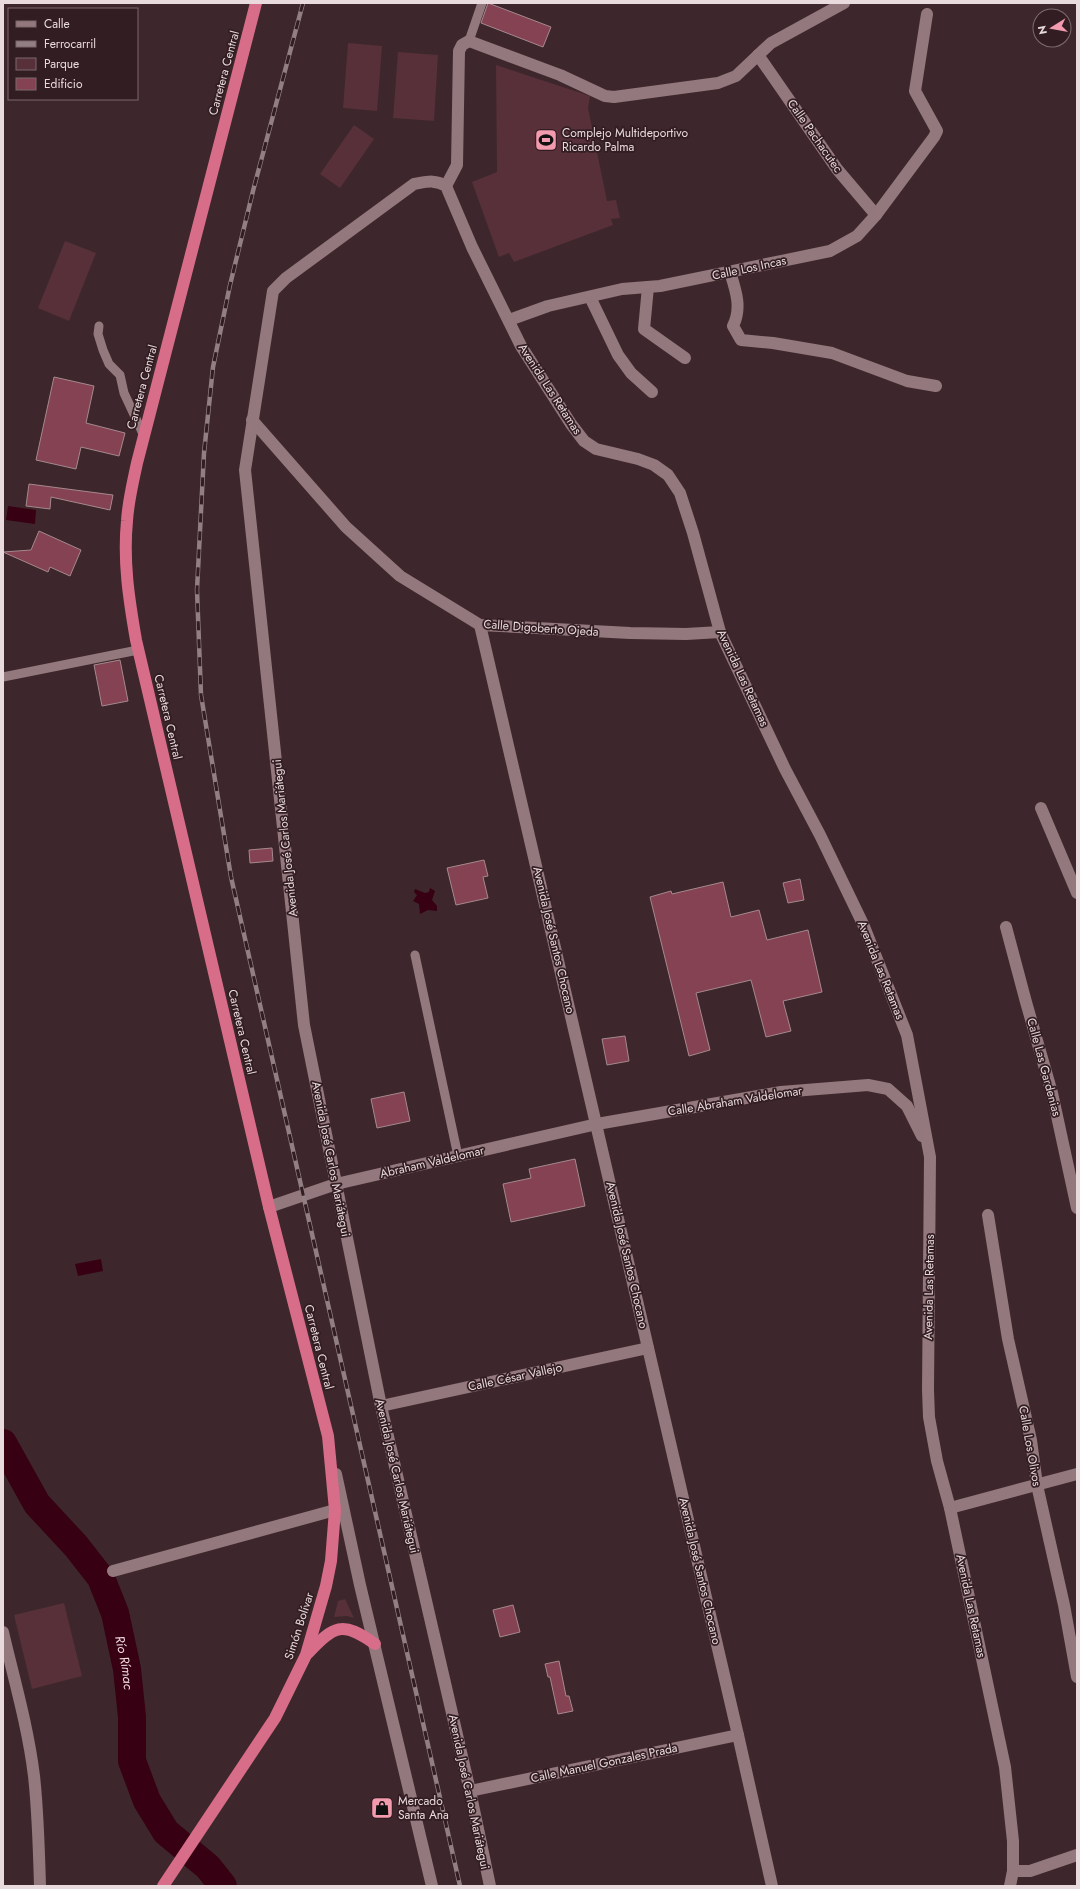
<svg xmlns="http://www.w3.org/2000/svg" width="1080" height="1889" viewBox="0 0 1080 1889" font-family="Jost,sans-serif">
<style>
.green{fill:#57303a}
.water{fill:#370013}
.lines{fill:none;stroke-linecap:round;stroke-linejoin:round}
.river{stroke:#370013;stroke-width:28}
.building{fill:#844253;stroke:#a5898e}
.lane{stroke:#93787d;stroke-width:9}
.street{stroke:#93787d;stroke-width:12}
.secondary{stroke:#93787d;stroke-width:12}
.highway{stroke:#d86d89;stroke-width:12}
.rail-casing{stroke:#927f83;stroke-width:4.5}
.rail{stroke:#321d22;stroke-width:3;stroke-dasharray:9;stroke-linecap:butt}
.labels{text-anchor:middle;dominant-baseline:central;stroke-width:3.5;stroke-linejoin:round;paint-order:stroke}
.street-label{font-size:12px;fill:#e9dadd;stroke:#321d22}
.poi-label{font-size:12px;fill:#e9dadd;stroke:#321d22;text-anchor:start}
.water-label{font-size:13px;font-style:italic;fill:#f1dce0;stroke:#321d22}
</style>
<rect width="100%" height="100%" fill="#3d272c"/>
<!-- green -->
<g class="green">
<polygon points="348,43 382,46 377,111 343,108"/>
<polygon points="398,52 438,55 434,121 393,118"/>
<polygon points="496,65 590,96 588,108 607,201 616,200 620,218 611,219 613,225 514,262 509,253 499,257 472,182 497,172"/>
<polygon points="354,125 374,139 340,188 320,174"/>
<polygon points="65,241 96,253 69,321 38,308"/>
<polygon points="345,1599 354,1618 347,1616 334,1617 338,1601"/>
<polygon points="64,1603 82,1676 32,1689 14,1615"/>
</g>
<!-- water -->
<g class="water">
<polygon points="8,506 36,510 35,524 6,520"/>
<polygon points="430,888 435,891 432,900 437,906 437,911 428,910 420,914 419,904 413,901 417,895 414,892 415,889 425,893 429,892"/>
<polygon points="101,1259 103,1271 78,1276 75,1264"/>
</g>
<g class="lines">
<!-- river -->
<path class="river" id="s1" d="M 3,1443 L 37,1504 L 76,1546 L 101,1578 L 115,1613 L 127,1669 L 132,1717 L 132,1761 L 147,1801 L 166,1832 L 208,1867 L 223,1886"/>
</g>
<!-- building -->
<g class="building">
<polygon points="488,3 551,27 543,47 481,23"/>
<polygon points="54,377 94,386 86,423 125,433 119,456 81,447 76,469 36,460"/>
<polygon points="29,484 113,495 110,510 51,497 50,509 26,506"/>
<polygon points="39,531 81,550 70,576 50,567 48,572 3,552 31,550"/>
<polygon points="120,660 128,701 102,706 94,665"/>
<polygon points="272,848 273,861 250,863 249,850"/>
<polygon points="484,860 488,876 483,877 488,898 456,905 447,868"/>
<polygon points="800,879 804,900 788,903 783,883"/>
<polygon points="723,882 731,917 759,910 767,940 808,930 822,992 783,1001 791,1031 766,1037 751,980 696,993 710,1050 689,1056 650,897 671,891 672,894"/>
<polygon points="625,1036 629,1061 607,1065 602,1039"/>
<polygon points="404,1092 410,1121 377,1128 371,1099"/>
<polygon points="575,1159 585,1206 511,1222 503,1184 531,1178 529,1169"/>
<polygon points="513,1605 520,1632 500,1637 493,1610"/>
<polygon points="559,1661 566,1696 569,1696 573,1711 558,1714 550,1677 548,1677 545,1664"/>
</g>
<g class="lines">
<!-- lane -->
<g class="lane">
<polyline points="469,41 482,3"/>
<polyline points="99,326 98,334 103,350 109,364 120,375 124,393 144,436"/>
<polyline points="3,677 138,650"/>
<polyline points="415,955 458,1156"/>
</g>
<!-- street -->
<g class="street">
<polyline points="758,55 837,169 876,215"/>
<polyline points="446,186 457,165 459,51 462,45 469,41 560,75 605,96 614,97 718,83 736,76 771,43 844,3"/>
<path d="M 730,272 C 736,291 742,308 733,326 L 741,340 L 773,343 L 832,353 L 907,381 L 936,386"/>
<polyline points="648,287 644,329 685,358"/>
<polyline points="590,297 618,355 631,373 652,392"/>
<polyline points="509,320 548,306 622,289 660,286 830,251 857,236 876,215 934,137 937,131 915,91 927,14"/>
<polyline points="252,420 346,527 400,576 480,625 630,633 686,634 720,632"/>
<polyline points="480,625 738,1735 772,1886"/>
<polyline points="1041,808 1077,893"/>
<polyline points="1006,927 1026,1002 1052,1093 1077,1208"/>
<polyline points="269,1207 336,1184 597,1124 781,1092 868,1085 888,1089 907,1106 922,1136"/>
<polyline points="988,1215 1008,1339 1031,1440 1037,1485 1064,1605 1077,1677"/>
<polyline points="381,1406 648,1348"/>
<polyline points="950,1508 1077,1474"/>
<polyline points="113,1571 335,1510"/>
<path d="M 3,1632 C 14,1679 28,1727 34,1776 C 38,1812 39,1849 40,1886"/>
<polyline points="470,1791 738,1735"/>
<polyline points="1013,1871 1030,1871 1077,1855"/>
<path d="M 490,1886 L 470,1791 L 381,1406 L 304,1025 L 245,470 L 273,291 L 286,278 L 414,184 C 426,182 435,179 446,186 L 472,247 L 521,346 L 571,424 L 584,441 L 596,449 L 638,459 L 654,465 L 668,475 L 680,493 L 693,533 L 720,632 L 785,769 L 820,835 L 863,924 L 907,1035 L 930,1157 L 928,1390 L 929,1417 L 937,1461 L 950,1508 L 1005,1767 L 1013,1841 L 1013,1871 L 1010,1886"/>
</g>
<!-- secondary -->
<polyline class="secondary" points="336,1474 360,1585 432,1886"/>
<!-- highway -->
<g class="highway">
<path d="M 308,1653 C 334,1626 342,1620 375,1644"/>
<path d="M 163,1886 L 275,1718 L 306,1655 L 326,1586 L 331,1561 L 335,1510 L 328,1436 L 269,1207 L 136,640 C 129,600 123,561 127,521 C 128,502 133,482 137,463 L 256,3"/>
</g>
<!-- rail casing -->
<g class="rail-casing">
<polyline id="rail" points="303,3 253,191 230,285 213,367 204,453 197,590 201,695 231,877 460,1886"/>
</g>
<!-- rail -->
<use href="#rail" class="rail"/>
</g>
<!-- icons -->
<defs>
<g id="stadium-square" transform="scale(1.15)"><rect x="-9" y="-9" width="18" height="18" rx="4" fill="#f29aae" stroke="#321d22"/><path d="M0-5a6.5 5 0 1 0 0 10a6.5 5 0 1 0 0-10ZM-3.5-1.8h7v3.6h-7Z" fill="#111"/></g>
<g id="shop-square" transform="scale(1.15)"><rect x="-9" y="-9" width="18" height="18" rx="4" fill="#f29aae" stroke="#321d22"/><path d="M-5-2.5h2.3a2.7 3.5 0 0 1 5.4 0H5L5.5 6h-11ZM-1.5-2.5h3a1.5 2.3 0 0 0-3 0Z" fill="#111"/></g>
</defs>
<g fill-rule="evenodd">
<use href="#stadium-square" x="546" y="140"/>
<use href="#shop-square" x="382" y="1808"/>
</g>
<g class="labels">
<!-- street labels -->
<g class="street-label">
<text transform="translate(224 73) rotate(-75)">Carretera Central</text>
<text transform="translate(815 136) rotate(55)">Calle Pachacutec</text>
<text transform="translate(749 268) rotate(-12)">Calle Los Incas</text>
<text transform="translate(142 387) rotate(-75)">Carretera Central</text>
<text transform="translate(550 389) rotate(57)">Avenida Las Retamas</text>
<text transform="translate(541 628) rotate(4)">Calle Digoberto Ojeda</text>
<text transform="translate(743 678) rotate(65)">Avenida Las Retamas</text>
<text transform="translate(168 717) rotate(77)">Carretera Central</text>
<text transform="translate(285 838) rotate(-96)">Avenida José Carlos Mariátegui</text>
<text transform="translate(554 940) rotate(77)">Avenida José Santos Chocano</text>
<text transform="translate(881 970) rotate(68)">Avenida Las Retamas</text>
<text transform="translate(242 1032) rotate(77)">Carretera Central</text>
<text transform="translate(1044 1067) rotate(75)">Calle Las Gardenias</text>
<text transform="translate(735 1101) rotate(-9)">Calle Abraham Valdelomar</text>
<text transform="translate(331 1159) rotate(79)">Avenida José Carlos Mariátegui</text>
<text transform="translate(432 1162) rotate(-13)">Abraham Valdelomar</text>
<text transform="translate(627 1255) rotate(77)">Avenida José Santos Chocano</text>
<text transform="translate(929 1287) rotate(-89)">Avenida Las Retamas</text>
<text transform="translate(319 1347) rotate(76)">Carretera Central</text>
<text transform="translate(515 1377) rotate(-12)">Calle César Vallejo</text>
<text transform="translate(1030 1446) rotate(80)">Calle Los Olivos</text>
<text transform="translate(397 1476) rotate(77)">Avenida José Carlos Mariátegui</text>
<text transform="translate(700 1571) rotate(77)">Avenida José Santos Chocano</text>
<text transform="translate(971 1606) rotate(78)">Avenida Las Retamas</text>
<text transform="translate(299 1626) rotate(-72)">Simón Bolívar</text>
<text transform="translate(604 1763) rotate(-12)">Calle Manuel Gonzales Prada</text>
<text transform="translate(469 1792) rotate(78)">Avenida José Carlos Mariátegui</text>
</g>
<!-- poi labels -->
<g class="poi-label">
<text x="562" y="133">Complejo Multideportivo<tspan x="562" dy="14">Ricardo Palma</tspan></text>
<text x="398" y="1801">Mercado<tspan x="398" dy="14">Santa Ana</tspan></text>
</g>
<!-- water labels -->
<g class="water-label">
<text stroke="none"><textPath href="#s1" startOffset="256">Río Rímac</textPath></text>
</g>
</g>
<!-- border -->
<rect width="1080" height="1889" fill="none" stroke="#e9dadd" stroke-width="8"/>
<!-- legend -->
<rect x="8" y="8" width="130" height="92" fill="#321d22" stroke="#7b696d"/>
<rect x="16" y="21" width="20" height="6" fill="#93787d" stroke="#7b696d"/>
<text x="44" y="28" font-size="12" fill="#e9dadd">Calle</text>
<rect x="16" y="41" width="20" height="6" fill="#927f83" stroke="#7b696d"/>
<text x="44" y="48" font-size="12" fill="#e9dadd">Ferrocarril</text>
<rect x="16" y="58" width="20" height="12" fill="#57303a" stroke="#7b696d"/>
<text x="44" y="68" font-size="12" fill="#e9dadd">Parque</text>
<rect x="16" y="78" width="20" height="12" fill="#844253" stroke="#7b696d"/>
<text x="44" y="88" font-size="12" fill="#e9dadd">Edificio</text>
<!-- north arrow -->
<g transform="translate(1052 28) rotate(259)"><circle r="19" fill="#321d22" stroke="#7b696d"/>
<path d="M0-3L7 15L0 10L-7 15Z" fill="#f29aae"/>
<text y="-6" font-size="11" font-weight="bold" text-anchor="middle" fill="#e9dadd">N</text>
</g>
</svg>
